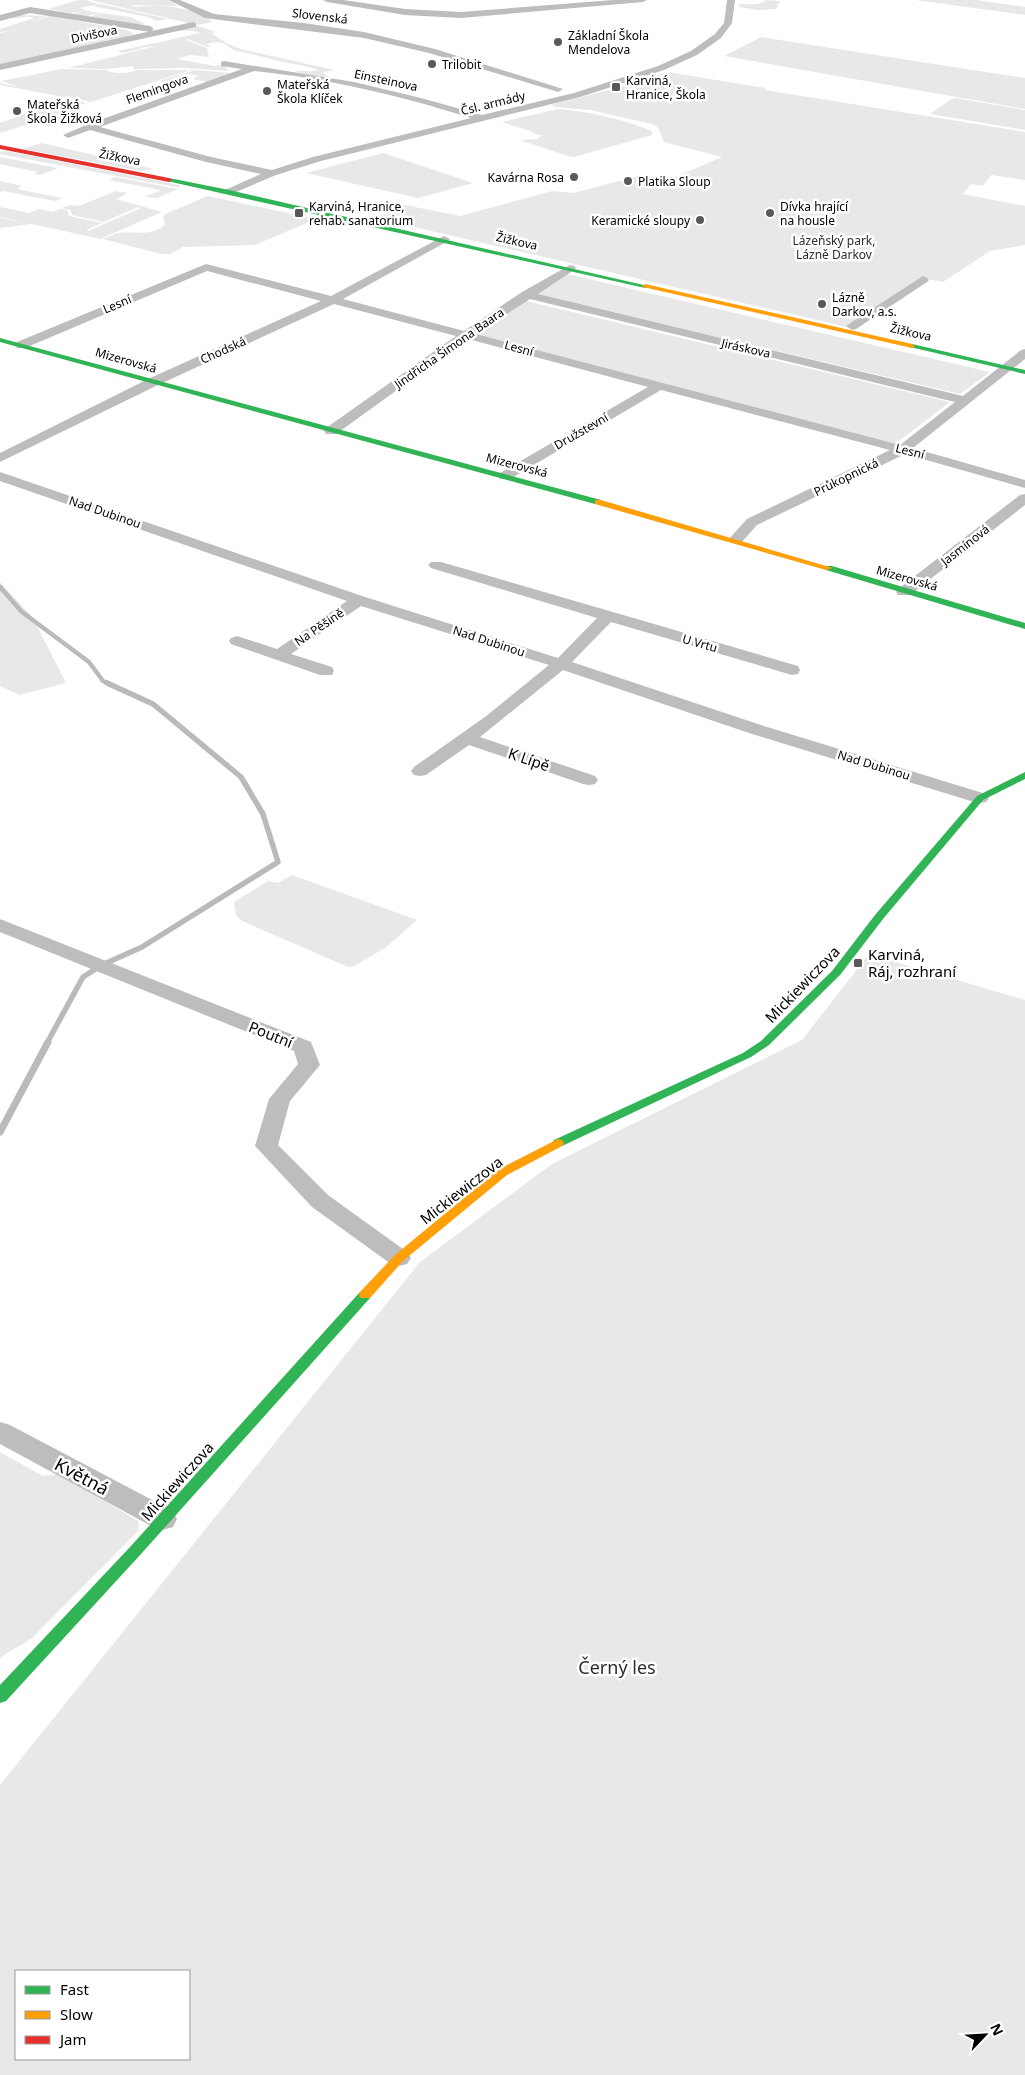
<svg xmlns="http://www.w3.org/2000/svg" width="1025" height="2075" viewBox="0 0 1025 2075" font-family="'Noto Sans',sans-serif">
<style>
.green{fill:#e8e8e8;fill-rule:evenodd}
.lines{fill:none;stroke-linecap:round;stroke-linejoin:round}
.stream-far2{stroke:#bababa;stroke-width:4.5}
.stream-far1{stroke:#bababa;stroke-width:5.5}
.stream{stroke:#bababa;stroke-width:7}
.street{fill:#bdbdbd;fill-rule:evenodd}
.fast{fill:#30b455;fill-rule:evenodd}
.slow{fill:#ff9f0a;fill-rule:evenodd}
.jam{fill:#e5322d;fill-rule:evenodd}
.poi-dot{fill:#595959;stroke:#fff;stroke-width:2}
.labels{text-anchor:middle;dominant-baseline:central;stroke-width:5;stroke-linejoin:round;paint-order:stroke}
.far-street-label{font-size:12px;fill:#000;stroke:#fff}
.far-poi-label{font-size:12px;fill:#000;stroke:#fff;text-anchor:start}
.far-park-label{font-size:12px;fill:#2d2d2d;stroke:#fff}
.street-label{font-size:15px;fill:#000;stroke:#fff}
.poi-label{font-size:15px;fill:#000;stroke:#fff;text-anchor:start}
.near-street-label{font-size:18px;fill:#000;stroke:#fff}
.near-park-label{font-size:18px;fill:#2d2d2d;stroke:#fff}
</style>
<rect width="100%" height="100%" fill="#fff"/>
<!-- green -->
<g class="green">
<polygon points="78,0 85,0 99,4 80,8 87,11 130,17 145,24 139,25 90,17 101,13 87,16 73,14 80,12 71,13 48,9"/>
<path d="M 90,0 L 169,0 L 178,6 L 131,5 L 134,7 C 161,4 190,6 213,22 L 197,25 Z"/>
<path d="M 766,0 L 780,1 L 776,9 L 758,10 L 739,7 L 739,4 C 747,4 759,6 766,0 Z"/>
<polygon points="915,0 976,0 1025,7 1025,15"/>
<polygon points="101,4 168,19 157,21 148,17 92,6"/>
<path d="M 18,15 L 46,16 L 31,22 L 49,16 L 127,30 L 134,34 L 129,35 L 137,36 L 0,66 L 0,33 L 9,31 L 0,32 L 0,29 L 34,18 C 26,15 19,19 10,18 Z"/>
<path d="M 197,26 L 216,32 L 211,33 L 228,44 L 241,49 L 334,70 L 324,72 L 324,74 L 330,77 L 326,78 L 295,72 C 302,69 310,73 318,70 C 305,65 291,64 278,61 C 266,58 254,54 242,52 C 229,51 230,44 218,42 C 214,42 210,43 206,44 L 211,46 L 208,47 L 187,39 L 186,40 L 207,48 L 209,57 L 190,55 L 177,59 L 215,66 L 224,65 L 229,71 L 186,68 L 134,69 L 133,66 L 107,69 L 68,68 L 156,46 L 139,48 L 141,49 L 122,53 L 118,51 L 155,43 L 158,44 L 156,43 L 200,33 C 193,29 186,32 178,30 Z"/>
<polygon points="761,37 1025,78 1025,109 724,56"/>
<path d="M 62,69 L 106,70 C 112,74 129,74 136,70 L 191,70 L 91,102 L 58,94 L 86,103 L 40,121 L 56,116 L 62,118 L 46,123 L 39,121 L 0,133 L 0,123 L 69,98 L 0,85 L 0,83 L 22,88 L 1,81 Z"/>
<polygon points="195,70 232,73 207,82 193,79 198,76 188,74 177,76 179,77 165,82 159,81"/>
<polygon points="667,72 766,88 765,90 1025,132 1025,180 991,175 983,186 971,184 963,194 1025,206 1025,245 990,251 943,282 928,279 852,328 375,218 405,205 460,216 552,191 573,193 639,176 652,180 675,177 722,157 664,142 658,127 652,124 590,110 554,107 552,104 602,92"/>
<polygon points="955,98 1025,110 1025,130 930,114 950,100"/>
<path d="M 558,109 C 592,112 622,119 652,131 L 652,135 L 574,157 L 568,156 L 520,140 L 537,139 L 543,135 L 534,134 L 533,132 L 502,122 Z"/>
<polygon points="42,143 154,169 141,171 23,149"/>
<polygon points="6,151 180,185 180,188 0,154 0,152"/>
<polygon points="383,153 473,183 418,198 306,173"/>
<polygon points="0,157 58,168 40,175 34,174 38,172 0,164"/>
<polygon points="115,177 178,189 157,198 145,197 161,190 108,180"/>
<polygon points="0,181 22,186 17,189 62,198 55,201 3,191 0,192"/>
<polygon points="116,191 128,193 116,199 162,212 100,239 32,224 0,228 0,218 31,224 0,217 0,207 29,213 39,209 53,212 60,209 67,210 69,216 102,223 86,230 88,231 141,208 138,207 104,222 72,215 70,210 62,208 70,205 79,206"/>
<path d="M 208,196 L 316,219 L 255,245 L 183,247 L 170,254 L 161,254 L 103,239 C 108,237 113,234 118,233 C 132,231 156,237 165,224 L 163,217 L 165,214 Z"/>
<polygon points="567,274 990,372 960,394 536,294"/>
<polygon points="526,301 950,402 895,444 480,336 476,333"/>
<polygon points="0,582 33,618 66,683 19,695 0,686"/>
<polygon points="292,875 417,920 385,948 354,966 348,967 242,921 236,915 234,902 268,881 278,883"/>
<path d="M 869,954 L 1025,1000 L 1025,2075 L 0,2075 L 0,1785 L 420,1262 L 552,1164 L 802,1040 ZM 16,1971 L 189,1971 L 189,2059 L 16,2059 Z"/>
<path d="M 0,1452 L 43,1476 L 59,1474 L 138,1521 L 139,1530 L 32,1638 C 21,1646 10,1650 0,1658 Z"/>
</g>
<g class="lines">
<!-- stream-far2 -->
<polyline class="stream-far2" points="0,587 22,612 89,662 103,681 110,684"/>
<!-- stream-far1 -->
<polyline class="stream-far1" points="47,1043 83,977 102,965 142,947 278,862 263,814 241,777 153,704 107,683"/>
<!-- stream -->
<polyline class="stream" points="0,1132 48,1042"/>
<!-- street -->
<g class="street">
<polygon points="169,0 180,0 214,14 304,23 364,32 435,49 563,89 558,92 555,91 429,53 364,38 205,18"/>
<polygon points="323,0 343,0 405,9 461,12 613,0 647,0 643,2 461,18 405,15 327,2"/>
<path d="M 727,0 L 735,0 L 732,23 L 721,38 L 697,55 L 664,70 L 580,97 L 321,161 L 276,175 L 229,195 L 224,192 L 225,190 L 261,174 L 206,162 L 90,130 L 68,138 L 63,135 L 86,125 L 242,69 L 221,66 L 221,62 L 224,61 L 354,82 L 421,98 L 482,115 L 574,93 L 658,66 L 691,51 L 715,34 L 724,23 ZM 254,71 C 327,78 401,96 471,118 L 313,157 L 272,170 L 211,157 L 100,127 Z"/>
<polygon points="30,7 150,26 154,29 150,32 30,13 0,21 0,15"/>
<polygon points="193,22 196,23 196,27 0,70 0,64"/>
<path d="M 444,236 L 450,239 L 448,241 L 343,299 L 464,331 L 522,292 L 570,265 L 574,266 L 576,268 L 574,270 L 538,294 L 963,396 L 1021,350 L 1025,349 L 1025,359 L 913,448 L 1025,480 L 1025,488 L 905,454 L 757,525 L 741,543 L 731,543 L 728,540 L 747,519 L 890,450 L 661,390 L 510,479 L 500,479 L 498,476 L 500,473 L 648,387 L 468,339 L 336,434 L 326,434 L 324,431 L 326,428 L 456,336 L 334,304 L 158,385 L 0,462 L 0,453 L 148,379 L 321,301 L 207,271 L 25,348 L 17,348 L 15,345 L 17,342 L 206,264 L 331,296 ZM 530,299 L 955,402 L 900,445 L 476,334 Z"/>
<polygon points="923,276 927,278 929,280 927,282 856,329 852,330 846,326"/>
<polygon points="0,472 365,597 558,658 597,618 431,568 428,565 431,562 441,562 798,666 800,670 798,674 792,675 611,622 572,662 764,726 986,794 989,798 986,802 980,803 974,802 752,734 563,670 480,737 595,776 598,780 595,784 589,785 583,784 469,745 426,775 420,776 414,775 411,771 414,767 485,717 549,665 361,606 291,654 332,667 334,671 332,675 320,675 231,644 229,641 231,638 237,636 277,649 347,601 0,481"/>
<polygon points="1025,494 1025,505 910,595 898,595 896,592 898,589 1020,495"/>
<polygon points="0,919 311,1042 320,1065 290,1101 278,1145 328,1195 407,1252 411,1258 407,1264 399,1266 391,1264 312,1207 255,1146 269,1099 298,1064 294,1051 0,932"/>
<polygon points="0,1422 10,1425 173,1511 177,1519 173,1527 163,1530 153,1527 0,1444"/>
</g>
<!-- fast -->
<g class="fast">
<polygon points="169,178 229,190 648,286 645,288 167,181"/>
<polygon points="0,338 601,500 602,502 595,504 0,342"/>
<polygon points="912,344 1025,370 1025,374 910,347 909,346"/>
<polygon points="826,566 832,566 1025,623 1025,629 826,570"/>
<polygon points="1025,772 1025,779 983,800 883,919 840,975 769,1045 751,1057 562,1146 554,1146 552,1143 554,1140 743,1053 761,1041 832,971 875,915 977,796"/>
<polygon points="365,1290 370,1292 371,1295 370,1298 141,1554 6,1701 0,1703 0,1685 131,1546 360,1292"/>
</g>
<!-- slow -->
<g class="slow">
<polygon points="645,284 912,344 915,346 912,348 643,287 642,286"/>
<polygon points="595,500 601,500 833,568 826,570 595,504"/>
<polygon points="558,1139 562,1140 564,1143 562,1146 507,1175 403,1261 370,1298 360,1298 359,1295 360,1292 395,1255 499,1169"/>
</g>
<!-- jam -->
<polygon class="jam" points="0,145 169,178 172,180 169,182 0,149"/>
</g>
<!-- markers -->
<g class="poi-dot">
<circle cx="558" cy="42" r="5"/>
<circle cx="432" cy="64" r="5"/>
<rect x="611" y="82" width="10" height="10" rx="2.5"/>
<circle cx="267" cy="91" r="5"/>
<circle cx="17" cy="111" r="5"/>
<circle cx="574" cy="177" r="5"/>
<circle cx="628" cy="181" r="5"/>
<rect x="294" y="208" width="10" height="10" rx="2.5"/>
<circle cx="770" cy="213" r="5"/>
<circle cx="700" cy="220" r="5"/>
<circle cx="822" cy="304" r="5"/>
<rect x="853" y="958" width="10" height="10" rx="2.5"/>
</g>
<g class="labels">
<!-- far-street labels -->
<g class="far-street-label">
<text transform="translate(320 16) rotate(7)">Slovenská</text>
<text transform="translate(94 34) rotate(-12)">Divišova</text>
<text transform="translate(386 80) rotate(12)">Einsteinova</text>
<text transform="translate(157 89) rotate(-20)">Flemingova</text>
<text transform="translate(493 103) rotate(-14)">Čsl. armády</text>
<text transform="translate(120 157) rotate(11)">Žižkova</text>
<text transform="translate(517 241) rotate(13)">Žižkova</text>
<text transform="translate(117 304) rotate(-23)">Lesní</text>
<text transform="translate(911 332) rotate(13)">Žižkova</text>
<text transform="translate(449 348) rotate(-35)">Jindřicha Šimona Baara</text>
<text transform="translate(519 348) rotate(15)">Lesní</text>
<text transform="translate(746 348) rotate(13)">Jiráskova</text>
<text transform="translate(223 350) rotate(-24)">Chodská</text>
<text transform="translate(126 360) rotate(16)">Mizerovská</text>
<text transform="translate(581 431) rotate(-30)">Družstevní</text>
<text transform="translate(910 451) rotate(14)">Lesní</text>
<text transform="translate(517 465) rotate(15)">Mizerovská</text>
<text transform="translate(846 477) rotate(-26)">Průkopnická</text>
<text transform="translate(105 512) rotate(19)">Nad Dubinou</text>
<text transform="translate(965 545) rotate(-38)">Jasmínová</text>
<text transform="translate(907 578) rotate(16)">Mizerovská</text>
<text transform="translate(319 627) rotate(-34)">Na Pěšině</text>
<text transform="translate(489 641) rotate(18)">Nad Dubinou</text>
<text transform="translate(700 643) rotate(16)">U Vrtu</text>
<text transform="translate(874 765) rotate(17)">Nad Dubinou</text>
</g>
<!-- far-poi labels -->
<g class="far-poi-label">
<text x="568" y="35">Základní Škola<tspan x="568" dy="14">Mendelova</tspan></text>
<text x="442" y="64">Trilobit</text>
<text x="626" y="80">Karviná,<tspan x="626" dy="14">Hranice, Škola</tspan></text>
<text x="277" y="84">Mateřská<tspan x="277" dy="14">Škola Klíček</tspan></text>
<text x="27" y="104">Mateřská<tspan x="27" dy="14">Škola Žižková</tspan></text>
<text x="564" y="177" text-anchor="end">Kavárna Rosa</text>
<text x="638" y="181">Platika Sloup</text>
<text x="309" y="206">Karviná, Hranice,<tspan x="309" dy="14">rehab. sanatorium</tspan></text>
<text x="780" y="206">Dívka hrající<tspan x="780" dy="14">na housle</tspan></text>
<text x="690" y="220" text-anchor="end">Keramické sloupy</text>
<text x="832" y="297">Lázně<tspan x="832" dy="14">Darkov, a.s.</tspan></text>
</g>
<!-- far-park labels -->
<g class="far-park-label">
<text x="834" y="240">Lázeňský park,<tspan x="834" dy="14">Lázně Darkov</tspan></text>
</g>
<!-- street labels -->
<g class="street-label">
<text transform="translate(529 759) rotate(19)">K Lípě</text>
<text transform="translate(802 984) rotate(-46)">Mickiewiczova</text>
<text transform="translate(271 1034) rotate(22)">Poutní</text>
<text transform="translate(461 1190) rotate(-38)">Mickiewiczova</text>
<text transform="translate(177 1481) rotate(-48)">Mickiewiczova</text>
</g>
<!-- poi labels -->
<g class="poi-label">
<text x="868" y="954">Karviná,<tspan x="868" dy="17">Ráj, rozhraní</tspan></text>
</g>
<!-- near-street labels -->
<g class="near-street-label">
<text transform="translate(82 1476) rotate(28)">Květná</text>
</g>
<!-- near-park labels -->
<g class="near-park-label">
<text x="617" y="1667">Černý les</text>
</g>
</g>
<!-- legend -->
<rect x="15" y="1970" width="175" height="90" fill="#ffffff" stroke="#999999"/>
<rect x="25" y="1986" width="25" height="8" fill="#30b455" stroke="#999999"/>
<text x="60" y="1995" font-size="15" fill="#000000">Fast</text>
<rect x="25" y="2011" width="25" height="8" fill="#ff9f0a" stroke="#999999"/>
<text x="60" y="2020" font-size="15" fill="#000000">Slow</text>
<rect x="25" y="2036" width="25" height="8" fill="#e5322d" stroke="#999999"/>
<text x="60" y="2045" font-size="15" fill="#000000">Jam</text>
<!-- north arrow -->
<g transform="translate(985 2035) rotate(65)" stroke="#ffffff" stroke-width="4" paint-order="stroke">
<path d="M0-4L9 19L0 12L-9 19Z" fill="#000000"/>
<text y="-8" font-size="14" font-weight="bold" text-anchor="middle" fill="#000000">N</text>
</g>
</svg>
